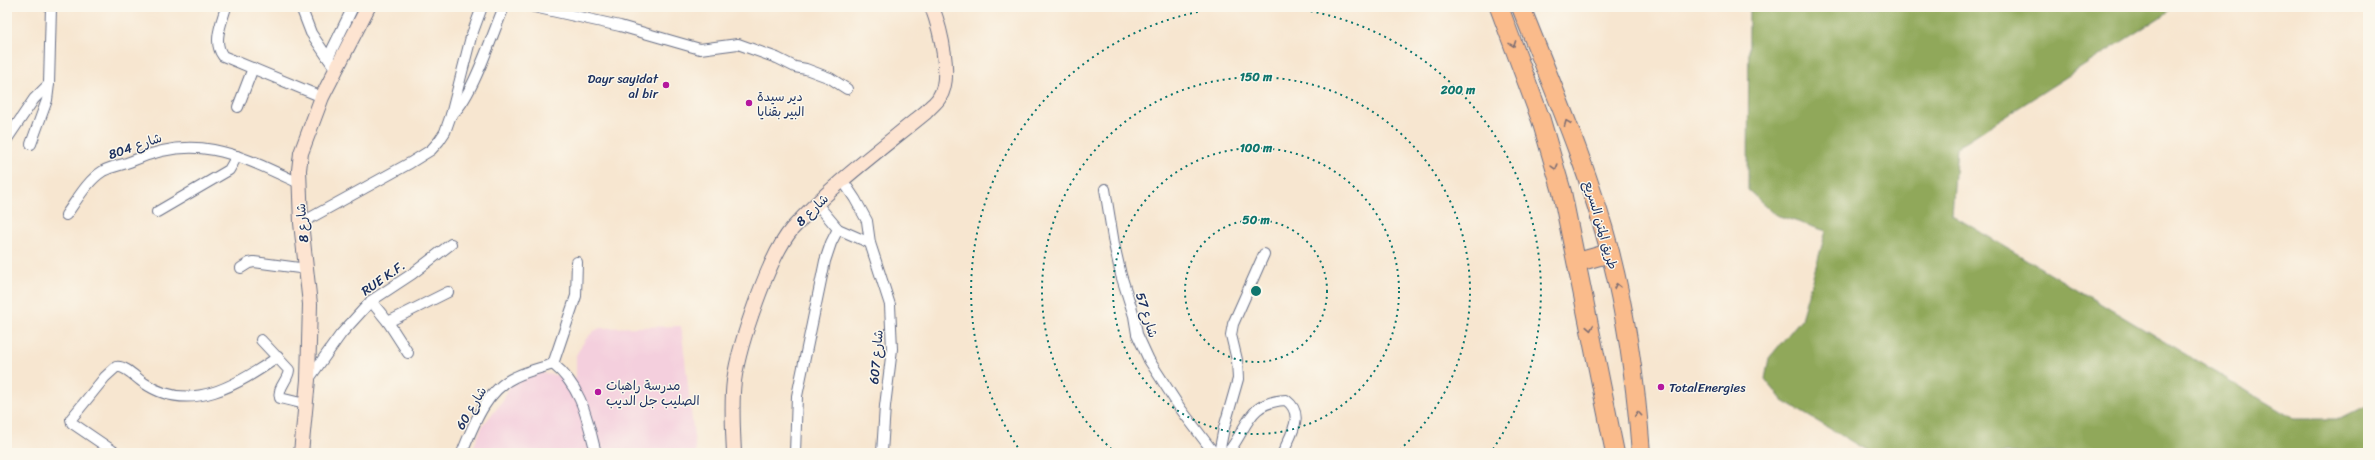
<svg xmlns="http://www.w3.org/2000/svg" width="2375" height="460" viewBox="0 0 2375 460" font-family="Sriracha,'Playpen Sans Arabic',sans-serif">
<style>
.built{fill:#f4cfdd}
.forest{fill:#90a85a;stroke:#566c5c}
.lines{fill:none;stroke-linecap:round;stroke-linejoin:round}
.street-casing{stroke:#686f86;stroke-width:12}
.secondary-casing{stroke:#686f86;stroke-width:16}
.highway-casing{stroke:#686f86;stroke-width:20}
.street{stroke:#fff;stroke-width:10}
.secondary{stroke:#fde4d1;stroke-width:14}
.highway{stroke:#fabb8b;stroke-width:18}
.oneway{stroke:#7f6e72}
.ring{fill:none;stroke:#0f766e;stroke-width:2;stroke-dasharray:2 4}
.poi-dot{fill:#b5179e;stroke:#fbf7ec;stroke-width:1.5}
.labels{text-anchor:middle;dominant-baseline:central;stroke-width:3;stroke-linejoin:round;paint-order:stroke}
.poi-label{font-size:13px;fill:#1b2f5e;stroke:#fbf7ec;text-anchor:start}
.street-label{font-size:13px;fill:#1b2f5e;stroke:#fbf7ec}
.centre{fill:#0f766e;stroke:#fbf7ec;stroke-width:2}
.ring-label{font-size:12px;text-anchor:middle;font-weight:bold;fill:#0f766e;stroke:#fbf7ec;stroke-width:3;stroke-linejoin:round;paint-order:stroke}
</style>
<rect width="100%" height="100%" fill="#fbf7ec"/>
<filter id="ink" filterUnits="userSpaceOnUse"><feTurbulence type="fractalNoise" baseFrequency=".025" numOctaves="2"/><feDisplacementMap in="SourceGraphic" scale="8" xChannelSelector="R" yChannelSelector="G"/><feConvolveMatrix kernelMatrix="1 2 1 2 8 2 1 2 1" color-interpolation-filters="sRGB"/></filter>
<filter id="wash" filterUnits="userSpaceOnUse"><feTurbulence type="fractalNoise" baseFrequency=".012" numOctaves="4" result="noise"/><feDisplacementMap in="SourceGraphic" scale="16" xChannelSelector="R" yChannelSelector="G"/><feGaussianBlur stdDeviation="0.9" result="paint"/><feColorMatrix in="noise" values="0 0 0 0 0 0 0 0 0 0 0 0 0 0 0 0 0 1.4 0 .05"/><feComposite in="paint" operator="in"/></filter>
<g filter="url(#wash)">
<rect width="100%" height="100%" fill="#f7e6d0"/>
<!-- built -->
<polygon class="built" points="681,326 696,453 471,453 483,425 503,401 511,383 538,372 576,379 576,355 585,340 594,331 600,328"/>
<!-- forest -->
<polygon class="forest" points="1749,7 2176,7 1957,147 1952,215 2294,419 2340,419 2368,405 2368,453 1871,453 1783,401 1765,379 1769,358 1801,319 1826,231 1776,215 1748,190"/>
</g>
<g filter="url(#ink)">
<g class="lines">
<!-- street casing -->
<g class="street-casing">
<g id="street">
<path d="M 226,7 C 222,22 212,42 223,56 L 322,97"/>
<polyline points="301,7 311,33 336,70"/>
<polyline points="534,7 620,26 700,49 738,44 777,58 795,67 806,69 830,78 847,89"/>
<polyline points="328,58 353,7"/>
<polyline points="238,107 253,68"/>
<path d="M 451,115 C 471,101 493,32 504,7"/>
<polyline points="7,139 34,99 49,84"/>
<polyline points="31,144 47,100 49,84 51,7"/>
<polyline points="843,181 855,199 867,221 870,243 890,305 892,349 885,406 882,453"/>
<polyline points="1105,189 1114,244 1121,275 1134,316 1137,334 1149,360 1180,408 1214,453"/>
<polyline points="817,204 838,229 870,243"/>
<polyline points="157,212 229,170 237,156"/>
<path d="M 66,215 C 77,200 87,181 103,171 C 112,166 123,165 132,161 C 197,132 239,155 299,183"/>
<polyline points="301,223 410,163 431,150 439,141 445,132 451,115 471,37 482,7"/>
<polyline points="241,268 249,263 254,262 307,269"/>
<polyline points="371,301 388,322 408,353"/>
<polyline points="388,322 448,292"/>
<path d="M 261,340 L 289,370 C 288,381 277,387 280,398 L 305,404"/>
<polyline points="553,364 576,296 577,262"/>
<path d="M 553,364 C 582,387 587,419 596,453"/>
<polyline points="308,380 341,334 371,301 412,274 451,244"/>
<path d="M 116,453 L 72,423 L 71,419 L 105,377 L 116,367 C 125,365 136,378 144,383 C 190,415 239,384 278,357"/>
<path d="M 462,453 C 473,426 486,390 515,377 C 527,371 541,368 553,364"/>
<polyline points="795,453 797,396 825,261 831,243 838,229"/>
<polyline points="1219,453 1224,428 1238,379 1237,360 1231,335 1233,324 1264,254"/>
<path d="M 1224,453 L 1230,450 C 1249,424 1249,402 1286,400 C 1306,415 1290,435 1283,453"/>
</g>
</g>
<!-- secondary casing -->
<g class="secondary-casing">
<g id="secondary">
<polyline points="301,453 308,380 310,304 301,223 299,170 301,153 322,97 368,7"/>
<path d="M 734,453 C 733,429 731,404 734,381 C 739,344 769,256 792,229 C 831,185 881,149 926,112 C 930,107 936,103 939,98 C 953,78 940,28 932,7"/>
</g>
</g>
<!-- highway casing -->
<g class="highway-casing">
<g id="highway">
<polyline points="1499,7 1541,120 1562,192 1615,453"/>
<path d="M 1521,7 C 1553,88 1588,168 1610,252 C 1627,318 1636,385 1641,453"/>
<polyline points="1578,262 1610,253"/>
</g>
</g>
<!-- street -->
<use href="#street" class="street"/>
<!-- secondary -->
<use href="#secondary" class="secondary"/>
<!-- highway -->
<use href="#highway" class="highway"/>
</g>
<!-- one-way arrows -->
<defs><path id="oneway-chevron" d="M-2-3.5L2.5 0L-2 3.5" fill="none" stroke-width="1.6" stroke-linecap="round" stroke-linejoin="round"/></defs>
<g class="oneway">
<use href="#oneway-chevron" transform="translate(1513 44) rotate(70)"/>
<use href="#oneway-chevron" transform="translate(1567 123) rotate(-112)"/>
<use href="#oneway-chevron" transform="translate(1555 167) rotate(74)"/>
<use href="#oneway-chevron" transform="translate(1617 286) rotate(-102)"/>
<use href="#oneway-chevron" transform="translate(1590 328) rotate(79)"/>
<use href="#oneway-chevron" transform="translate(1638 414) rotate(-95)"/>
</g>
</g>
<!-- distance rings -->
<g class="ring">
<circle cx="1256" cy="291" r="71"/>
<circle cx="1256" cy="291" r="143"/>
<path d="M1116 453A214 214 0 1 1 1396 453"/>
<path d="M1021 452A285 285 0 0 1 1231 7M1281 7A285 285 0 0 1 1491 452"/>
</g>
<!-- markers -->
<g class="poi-dot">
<circle cx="666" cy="85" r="4"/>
<circle cx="749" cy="103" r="4"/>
<circle cx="1661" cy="387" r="4"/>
<circle cx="598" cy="392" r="4"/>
</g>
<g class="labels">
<!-- poi labels -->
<g class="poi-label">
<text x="658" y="78" text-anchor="end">Dayr sayidat<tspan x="658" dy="15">al bir</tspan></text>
<text x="757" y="96">دير سيدة<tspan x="757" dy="15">البير بقنايا</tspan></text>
<text x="606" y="385">مدرسة راهبات<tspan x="606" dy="15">الصليب جل الديب</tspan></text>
<text x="1669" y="387">TotalEnergies</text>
</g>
<!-- street labels -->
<g class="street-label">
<text transform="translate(135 146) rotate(-19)">شارع 804</text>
<text transform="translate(812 210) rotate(-44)">شارع 8</text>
<text transform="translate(302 223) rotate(-95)">شارع 8</text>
<text transform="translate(1601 225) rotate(74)">طريق المتن السريع</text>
<text transform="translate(383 278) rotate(-35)">RUE K.F.</text>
<text transform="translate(1147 315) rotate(73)">شارع 57</text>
<text transform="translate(876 357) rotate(-85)">شارع 607</text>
<text transform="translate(471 408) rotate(-59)">شارع 60</text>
</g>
</g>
<circle cx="1256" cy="291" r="6" class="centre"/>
<g class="ring-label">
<text x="1256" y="81">150 m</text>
<text x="1458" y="94">200 m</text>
<text x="1256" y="152">100 m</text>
<text x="1256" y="224">50 m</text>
</g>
<!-- margin -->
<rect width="2375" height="460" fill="none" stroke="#fbf7ec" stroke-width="24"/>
</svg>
